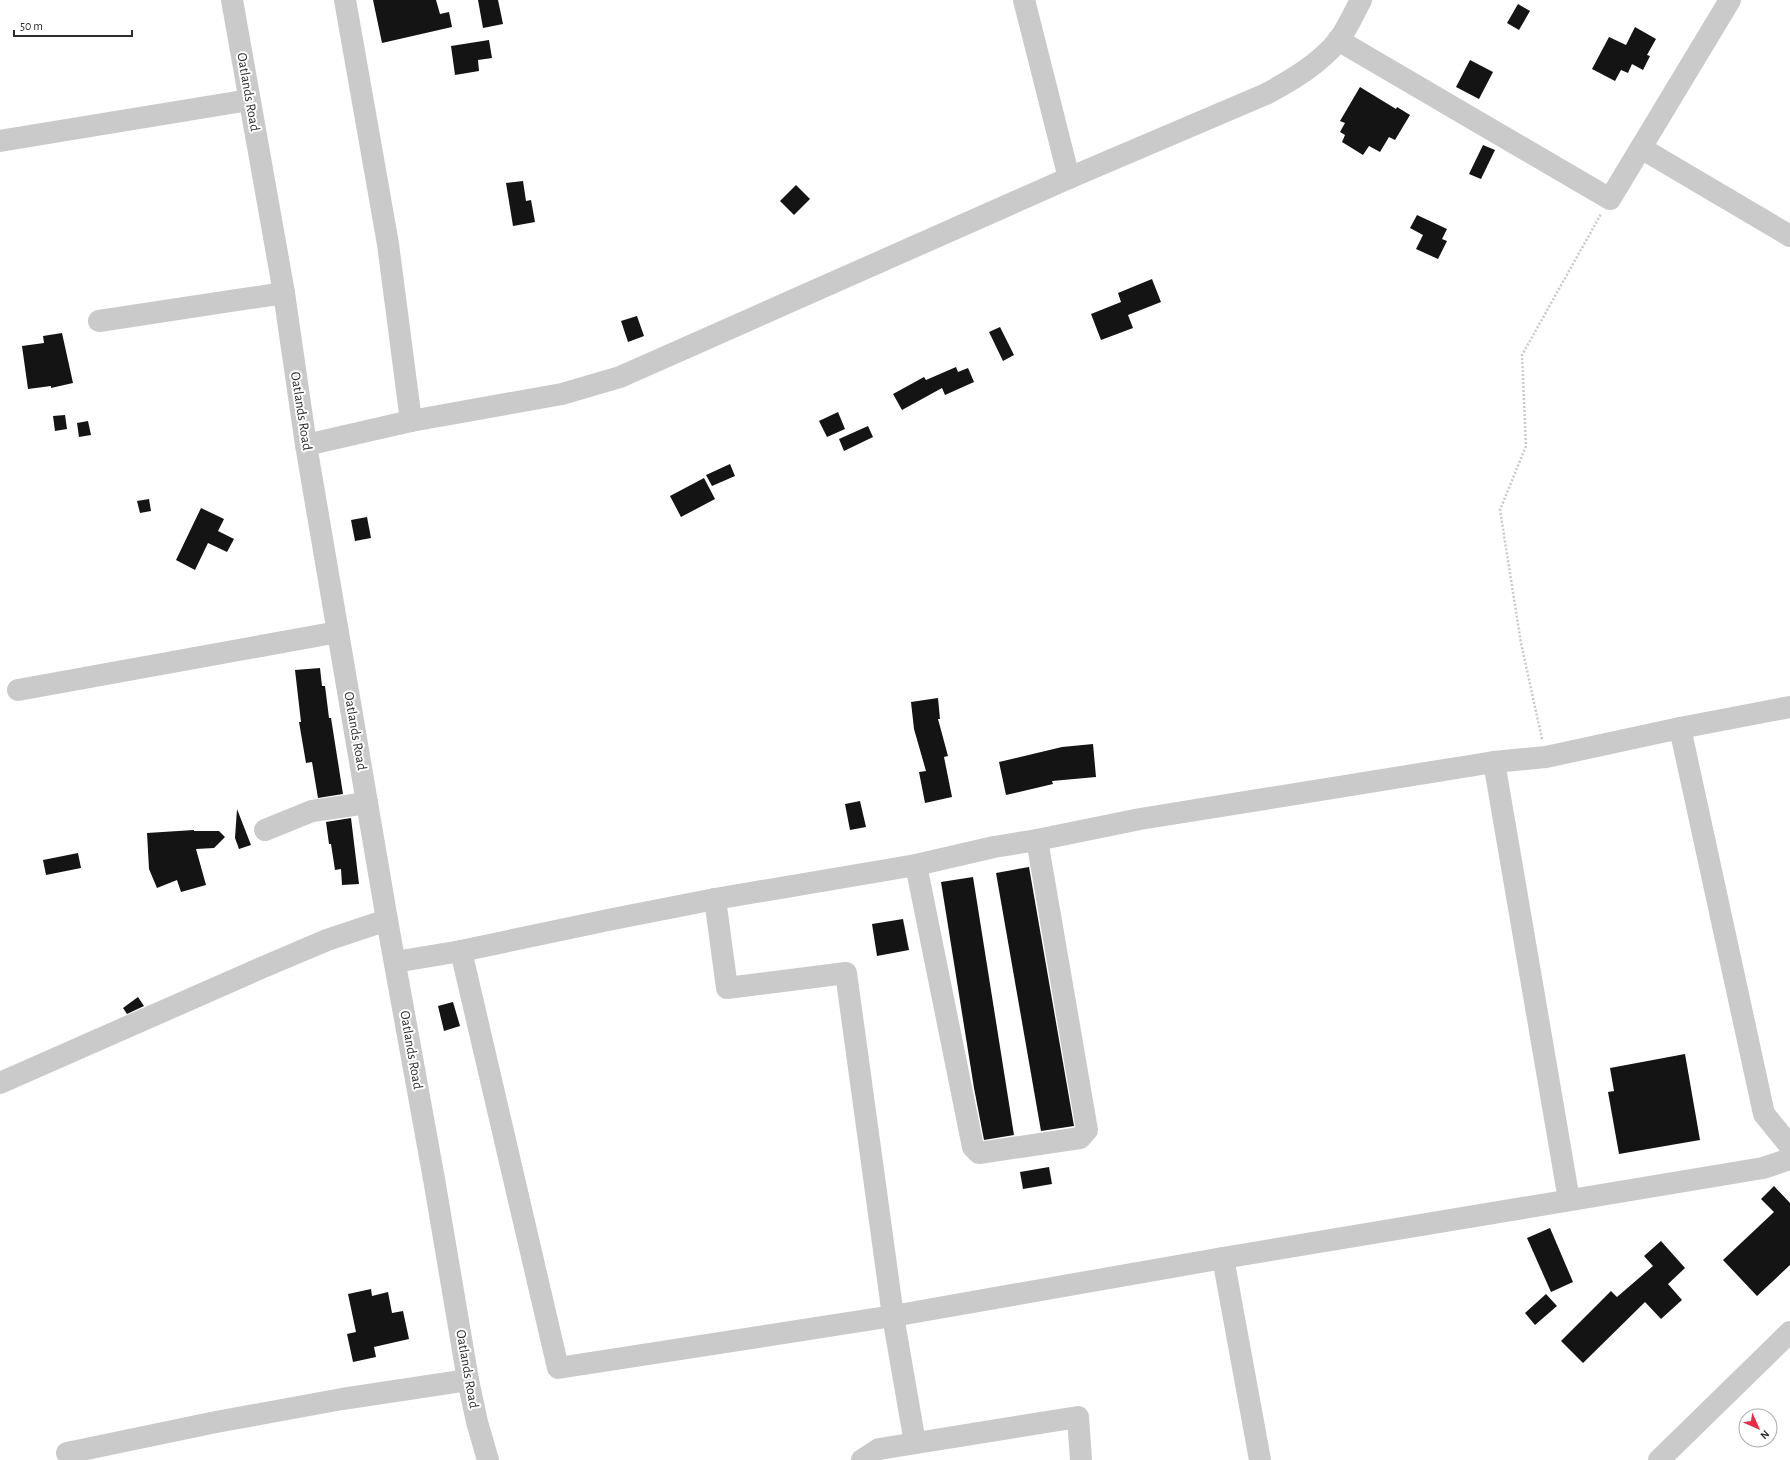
<svg xmlns="http://www.w3.org/2000/svg" width="1790" height="1460" viewBox="0 0 1790 1460" font-family="'Alegreya Sans',sans-serif">
<style>
.building{fill:#141414}
.lines{fill:none;stroke-linecap:round;stroke-linejoin:round}
.path{stroke:#cacaca;stroke-width:2.5;stroke-dasharray:2 2;stroke-linecap:butt}
.minor{stroke:#cacaca;stroke-width:22}
.labels{text-anchor:middle;dominant-baseline:central;stroke-width:4;stroke-linejoin:round;paint-order:stroke}
.street-label{font-size:14px;fill:#2d2d2d;stroke:#fff}
</style>
<rect width="100%" height="100%" fill="#fff"/>
<!-- building -->
<g class="building">
<polygon points="373,0 436,0 440,14 449,12 452,27 382,43"/>
<polygon points="478,0 498,0 503,24 483,28"/>
<polygon points="1518,4 1530,11 1519,30 1507,23"/>
<polygon points="1635,27 1656,39 1647,55 1650,56 1643,70 1632,64 1628,73 1621,70 1615,81 1592,69 1609,37 1626,45"/>
<polygon points="489,40 492,58 478,60 479,71 455,75 451,46"/>
<polygon points="1470,60 1493,72 1479,99 1456,87"/>
<polygon points="1360,87 1396,109 1397,107 1410,115 1395,140 1389,137 1380,152 1369,146 1363,155 1342,142 1345,135 1340,132 1345,123 1340,121"/>
<polygon points="1483,145 1495,150 1481,179 1469,174"/>
<polygon points="523,181 526,201 531,200 535,222 513,226 506,183"/>
<polygon points="796,185 810,199 794,215 780,201"/>
<polygon points="1417,215 1447,229 1442,239 1447,241 1438,259 1416,249 1423,235 1410,228"/>
<polygon points="1152,279 1161,302 1128,315 1133,328 1101,340 1091,314 1121,302 1118,293"/>
<polygon points="637,316 644,336 628,342 621,321"/>
<polygon points="1000,327 1014,355 1003,361 989,332"/>
<polygon points="62,333 73,383 51,388 51,386 28,389 22,346 44,343 43,336"/>
<polygon points="956,367 958,372 968,368 974,382 945,395 942,388 902,410 893,394 924,377 926,380"/>
<polygon points="838,412 845,429 827,437 819,421"/>
<polygon points="65,415 67,429 55,431 53,416"/>
<polygon points="88,421 91,435 79,437 77,423"/>
<polygon points="868,426 873,437 844,451 839,439"/>
<polygon points="730,464 735,476 712,486 706,475"/>
<polygon points="704,478 715,499 681,517 670,496"/>
<polygon points="149,499 151,511 140,513 137,501"/>
<polygon points="201,508 224,519 218,531 234,539 227,552 208,543 195,570 176,560"/>
<polygon points="367,517 371,538 355,541 351,520"/>
<polygon points="320,668 322,686 325,686 329,718 331,718 343,794 318,798 312,762 306,763 299,722 301,722 295,670"/>
<polygon points="938,698 940,719 938,719 948,756 944,757 952,797 925,803 919,772 926,771 914,729 911,702"/>
<polygon points="1093,744 1096,777 1052,781 1053,784 1006,795 999,762 1062,747"/>
<polygon points="860,801 866,827 850,830 845,804"/>
<polygon points="237,809 251,845 239,849 235,838"/>
<polygon points="351,818 359,884 342,885 341,869 335,870 331,844 329,844 326,822"/>
<polygon points="194,830 194,831 219,831 225,837 214,848 196,849 206,885 181,892 177,880 157,888 149,869 147,833"/>
<polygon points="78,853 81,868 46,875 43,860"/>
<polygon points="1029,867 1074,1126 1041,1131 996,873"/>
<polygon points="973,877 1014,1135 984,1140 974,1088 941,882"/>
<polygon points="903,919 909,950 877,956 872,924"/>
<polygon points="138,997 144,1006 127,1014 123,1008"/>
<polygon points="453,1002 460,1026 444,1031 438,1006"/>
<polygon points="1685,1054 1700,1140 1619,1154 1608,1092 1614,1091 1610,1068"/>
<polygon points="1049,1167 1052,1184 1023,1189 1020,1172"/>
<polygon points="1774,1186 1790,1203 1790,1265 1757,1296 1723,1260 1774,1212 1761,1199"/>
<polygon points="1550,1228 1573,1282 1551,1292 1527,1238"/>
<polygon points="1661,1241 1685,1268 1668,1284 1682,1300 1661,1319 1645,1302 1583,1363 1561,1341 1611,1291 1617,1297 1653,1266 1644,1256"/>
<polygon points="371,1289 372,1296 388,1292 392,1313 403,1311 409,1339 374,1347 376,1357 353,1362 347,1334 356,1332 348,1294"/>
<polygon points="1546,1294 1557,1306 1535,1325 1525,1313"/>
</g>
<g class="lines">
<!-- path -->
<polyline class="path" points="1542,739 1521,643 1500,510 1526,446 1522,355 1601,214"/>
<!-- minor -->
<g class="minor">
<polyline points="232,0 284,293 306,445 387,920 434,1179 468,1380 477,1422 488,1460"/>
<polyline points="345,0 388,244 411,421"/>
<polyline points="1024,0 1069,178"/>
<polyline points="1338,40 1610,199 1730,0"/>
<polyline points="0,141 249,100"/>
<polyline points="1641,148 1790,236"/>
<polyline points="99,321 284,293"/>
<path d="M 306,445 L 411,421 L 562,394 L 620,377 L 1069,178 L 1266,94 C 1292,80 1319,64 1338,41 C 1347,29 1354,13 1361,0"/>
<polyline points="18,690 338,632"/>
<polyline points="1680,728 1764,1114 1790,1146"/>
<polyline points="1494,762 1569,1200"/>
<polyline points="265,830 312,811 367,803"/>
<polyline points="916,865 973,1147 979,1153 1080,1138 1087,1130 1037,840"/>
<polyline points="715,899 727,988 846,973 893,1316 915,1443"/>
<polyline points="461,951 558,1368 893,1316 1223,1258 1763,1168 1790,1159"/>
<polyline points="395,962 461,951 613,919 715,899 916,865 994,847 1037,840 1140,819 1494,762 1546,757 1680,728 1790,707"/>
<polyline points="0,1083 261,968 327,940 387,920"/>
<polyline points="1223,1258 1260,1460"/>
<polyline points="67,1453 216,1422 342,1399 468,1380"/>
<polyline points="862,1460 879,1449 1078,1417 1081,1460"/>
<polyline points="1659,1460 1790,1332"/>
</g>
</g>
<g class="labels">
<!-- street labels -->
<g class="street-label">
<text transform="translate(248 92) rotate(80)">Oatlands Road</text>
<text transform="translate(301 411) rotate(81)">Oatlands Road</text>
<text transform="translate(355 731) rotate(80)">Oatlands Road</text>
<text transform="translate(411 1050) rotate(80)">Oatlands Road</text>
<text transform="translate(467 1369) rotate(80)">Oatlands Road</text>
</g>
</g>
<!-- north arrow -->
<g transform="translate(1758 1428) rotate(135)"><circle r="19" fill="#ffffff" stroke="#ababab"/>
<path d="M0-3L7 15L0 10L-7 15Z" fill="#e82c43"/>
<text y="-6" font-size="11" font-weight="bold" text-anchor="middle" fill="#2d2d2d">N</text>
</g>
<!-- scale -->
<path d="M14 30v6h118v-6" fill="none" stroke="#2d2d2d" stroke-width="2"/>
<text x="20" y="30" font-size="12" fill="#2d2d2d" stroke="#ffffff" stroke-width="3" paint-order="stroke">50 m</text>
</svg>
